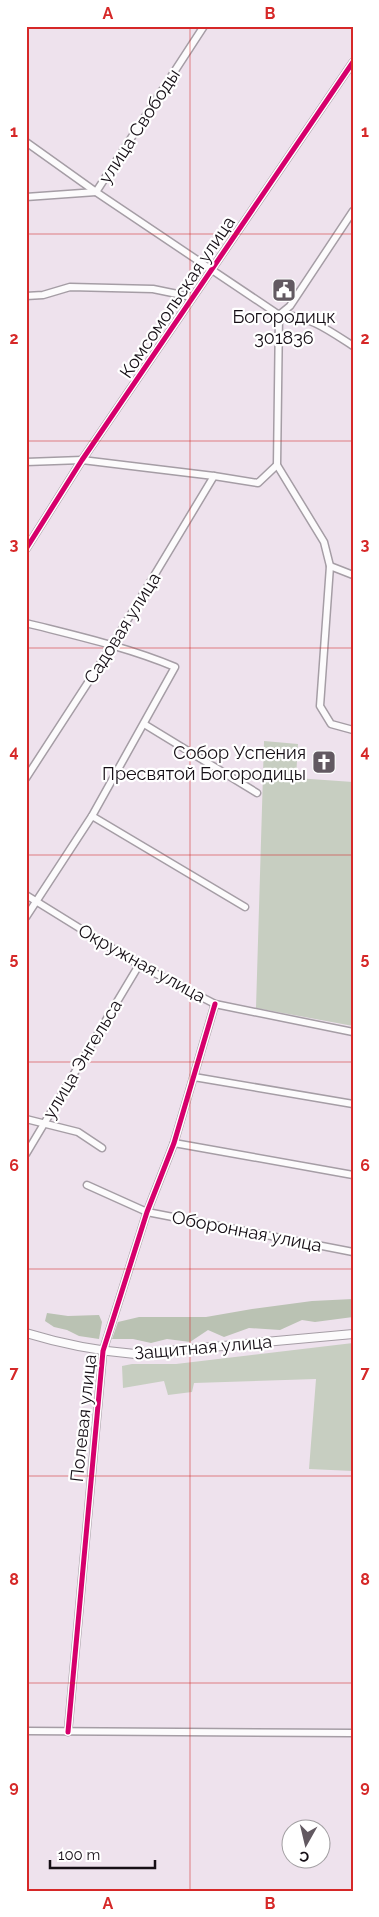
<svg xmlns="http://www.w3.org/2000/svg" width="379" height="1917" viewBox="0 0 379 1917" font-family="Raleway,sans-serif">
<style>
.green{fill:#c7cec1}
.forest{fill:#bac2b3}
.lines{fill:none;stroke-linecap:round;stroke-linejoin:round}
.minor-casing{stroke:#a59da5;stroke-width:9}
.tertiary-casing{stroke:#a59da5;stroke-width:10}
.minor{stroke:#fcfbfc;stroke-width:6}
.tertiary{stroke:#fcfbfc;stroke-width:8}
.cycleway-casing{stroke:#fff;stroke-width:8}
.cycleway{stroke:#d6006c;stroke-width:5}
.grid{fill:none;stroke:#d62828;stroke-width:1;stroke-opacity:0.55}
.labels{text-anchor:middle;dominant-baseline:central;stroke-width:4.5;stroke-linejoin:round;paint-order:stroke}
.street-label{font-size:18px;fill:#160f16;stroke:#fff}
.poi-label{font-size:18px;fill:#160f16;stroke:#fff}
.neatline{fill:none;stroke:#d62828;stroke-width:2}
.grid-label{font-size:16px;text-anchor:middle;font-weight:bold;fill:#d62828}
</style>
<rect width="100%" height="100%" fill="#eee2ed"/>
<!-- green -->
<g class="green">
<polygon points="264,741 298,744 296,778 353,782 353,1026 256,1008"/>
<polygon points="353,1343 353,1471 309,1469 316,1379 194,1383 192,1392 168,1395 164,1381 123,1388 122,1366 132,1364 176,1364"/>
</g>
<!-- forest -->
<g class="forest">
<polygon points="353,1299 353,1317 315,1322 302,1320 280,1330 249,1328 224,1337 208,1330 190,1342 167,1339 151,1343 133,1339 112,1339 118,1322 139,1317 206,1317 252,1309 312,1301"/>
<polygon points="47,1313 68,1316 99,1315 102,1322 99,1339 79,1336 67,1330 54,1327 45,1321"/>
</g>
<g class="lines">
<!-- minor casing -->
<g class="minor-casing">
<g id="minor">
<path d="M 26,142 L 96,192 L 279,315 C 307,314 330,331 353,346"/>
<polyline points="26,197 96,192 204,26"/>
<polyline points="26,296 43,295 70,287 153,289 192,297"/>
<polyline points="279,315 277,465 324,542 330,566 320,706 331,724 353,730"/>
<polyline points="279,315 290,306 353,211"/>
<polyline points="26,462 82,460 214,476 258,483 277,465"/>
<polyline points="26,549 82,460 353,62"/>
<polyline points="330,566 353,575"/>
<path d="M 26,623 C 77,636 127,647 175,667 L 92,816 L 26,917"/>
<polyline points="144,724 257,793"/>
<polyline points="26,778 113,644 214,476"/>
<polyline points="92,816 245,907"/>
<polyline points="26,895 139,965 215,1004 353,1032"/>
<polyline points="194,1077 353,1104"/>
<polyline points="26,1119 78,1132 102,1148"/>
<polyline points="174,1143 353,1175"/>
<polyline points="26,1154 139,965"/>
<polyline points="87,1185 147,1212 353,1252"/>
<polyline points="26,1731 353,1733"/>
<polyline points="68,1732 103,1351 147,1212 174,1143 215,1004"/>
</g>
</g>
<!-- tertiary casing -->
<g class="tertiary-casing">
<path id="tertiary" d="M 26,1333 C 62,1344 98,1351 135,1354 L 353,1334"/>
</g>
<!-- minor -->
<use href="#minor" class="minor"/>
<!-- tertiary -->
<use href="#tertiary" class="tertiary"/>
<!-- cycleway casing -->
<g class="cycleway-casing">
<g id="cycleway">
<polyline points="26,549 82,460 353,62"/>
<polyline points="68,1732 103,1351 147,1212 174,1143 215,1004"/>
</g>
</g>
<!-- cycleway -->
<use href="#cycleway" class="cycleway"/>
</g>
<!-- grid -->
<path class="grid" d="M 190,26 L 190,1891M 26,234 L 353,234M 26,441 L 353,441M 26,648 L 353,648M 26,855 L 353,855M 26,1062 L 353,1062M 26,1269 L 353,1269M 26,1476 L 353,1476M 26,1683 L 353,1683"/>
<!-- icons -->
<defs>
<g id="civic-square" transform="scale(1.25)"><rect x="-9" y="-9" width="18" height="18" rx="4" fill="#625961" stroke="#fff"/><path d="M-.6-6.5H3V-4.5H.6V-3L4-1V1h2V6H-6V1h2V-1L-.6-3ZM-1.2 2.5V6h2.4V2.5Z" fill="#fff"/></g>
<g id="church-square" transform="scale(1.25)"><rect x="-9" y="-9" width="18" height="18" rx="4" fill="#625961" stroke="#fff"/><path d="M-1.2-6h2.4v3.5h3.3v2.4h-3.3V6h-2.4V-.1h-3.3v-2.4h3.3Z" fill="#fff"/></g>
</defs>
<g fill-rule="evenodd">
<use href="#civic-square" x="284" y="290"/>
<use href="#church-square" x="324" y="762"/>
</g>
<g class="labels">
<!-- street labels -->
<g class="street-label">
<text transform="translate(139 126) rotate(-57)">улица Свободы</text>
<text transform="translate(177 297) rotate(-56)">Комсомольская улица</text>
<text transform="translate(122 628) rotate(-58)">Садовая улица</text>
<text transform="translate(142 963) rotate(29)">Окружная улица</text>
<text transform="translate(82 1059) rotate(-59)">улица Энгельса</text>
<text transform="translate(247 1231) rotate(11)">Оборонная улица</text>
<text transform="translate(203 1347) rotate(-5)">Защитная улица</text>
<text transform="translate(83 1418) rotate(-84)">Полевая улица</text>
</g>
<!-- poi labels -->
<g class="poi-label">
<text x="284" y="316">Богородицк<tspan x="284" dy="21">301836</tspan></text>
<text x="306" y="752" text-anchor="end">Собор Успения<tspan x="306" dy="21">Пресвятой Богородицы</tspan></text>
</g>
</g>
<!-- border -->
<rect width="379" height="1917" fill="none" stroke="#ffffff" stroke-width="55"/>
<!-- north arrow -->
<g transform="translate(306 1844) rotate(188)"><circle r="24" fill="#ffffff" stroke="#a29fa2"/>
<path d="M0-4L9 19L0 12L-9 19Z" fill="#625961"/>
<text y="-8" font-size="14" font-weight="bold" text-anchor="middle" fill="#160f16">С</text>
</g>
<!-- scale -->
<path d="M50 1860v8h105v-8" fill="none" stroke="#160f16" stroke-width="2.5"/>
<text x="58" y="1860" font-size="15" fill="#160f16" stroke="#ffffff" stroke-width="4" paint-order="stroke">100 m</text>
<rect x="28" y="28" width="324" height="1862" class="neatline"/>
<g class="grid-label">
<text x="108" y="19">A</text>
<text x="270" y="19">B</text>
<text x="14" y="137">1</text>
<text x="365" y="137">1</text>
<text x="14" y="344">2</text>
<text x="365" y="344">2</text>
<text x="14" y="550">3</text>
<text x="365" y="550">3</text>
<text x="14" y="757">4</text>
<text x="365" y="757">4</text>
<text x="14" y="964">5</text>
<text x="365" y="964">5</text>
<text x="14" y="1171">6</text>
<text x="365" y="1171">6</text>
<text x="14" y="1378">7</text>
<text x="365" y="1378">7</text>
<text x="14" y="1585">8</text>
<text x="365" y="1585">8</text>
<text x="14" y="1792">9</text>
<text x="365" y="1792">9</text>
<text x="108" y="1909">A</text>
<text x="270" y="1909">B</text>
</g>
</svg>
